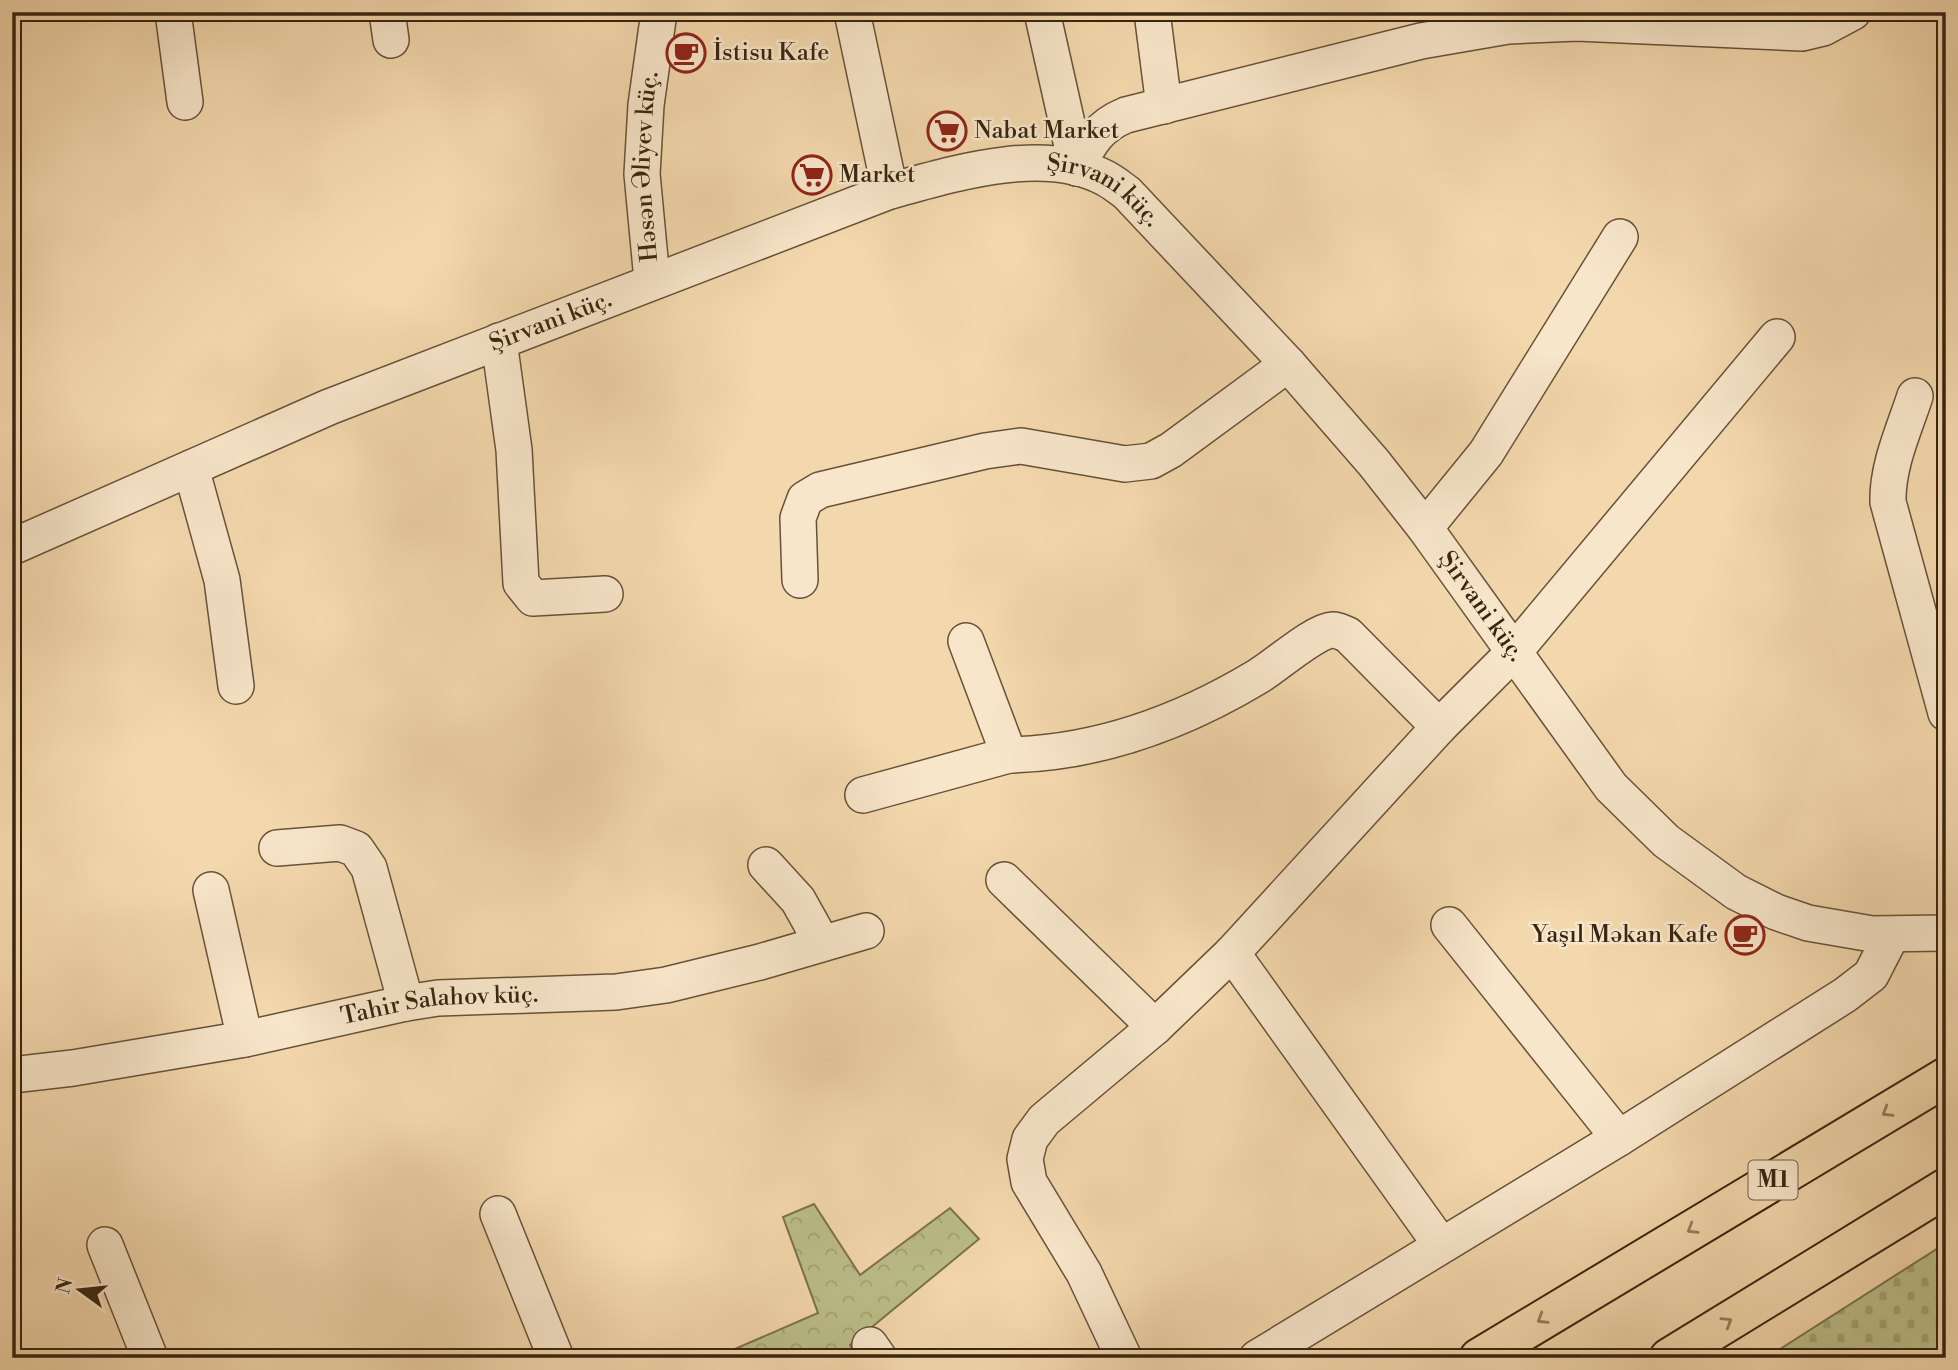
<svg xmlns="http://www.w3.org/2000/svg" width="1958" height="1370" viewBox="0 0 1958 1370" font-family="'Libre Bodoni',serif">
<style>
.forest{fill:url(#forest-crowns);stroke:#7a724d;stroke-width:2}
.cemetery{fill:url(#cemetery-stones);stroke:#7a724d;stroke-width:2}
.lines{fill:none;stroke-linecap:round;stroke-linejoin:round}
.minor-casing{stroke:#675238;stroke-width:38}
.trunk-casing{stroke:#382511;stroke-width:42}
.minor{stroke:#f8e6ca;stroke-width:35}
.trunk{stroke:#f4d8ad;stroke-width:38}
.oneway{stroke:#967e5f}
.labels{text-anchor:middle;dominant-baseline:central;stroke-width:5;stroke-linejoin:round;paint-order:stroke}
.shield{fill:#f8e6ca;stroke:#725f48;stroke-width:2}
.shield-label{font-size:23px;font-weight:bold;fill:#382511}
.poi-label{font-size:24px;fill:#382511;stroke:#f8e6ca;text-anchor:start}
.street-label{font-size:24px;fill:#382511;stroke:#f8e6ca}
</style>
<defs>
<pattern id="forest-crowns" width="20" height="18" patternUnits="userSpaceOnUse" patternTransform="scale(1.75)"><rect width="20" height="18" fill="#bcbe89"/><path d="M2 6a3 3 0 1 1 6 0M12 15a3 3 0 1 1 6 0" fill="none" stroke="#a2a375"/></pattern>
<pattern id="cemetery-stones" width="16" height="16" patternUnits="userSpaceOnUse" patternTransform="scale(1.75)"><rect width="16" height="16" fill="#bcbe89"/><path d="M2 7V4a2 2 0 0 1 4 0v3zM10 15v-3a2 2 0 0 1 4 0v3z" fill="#a2a375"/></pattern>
</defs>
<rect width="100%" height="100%" fill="#f4d8ad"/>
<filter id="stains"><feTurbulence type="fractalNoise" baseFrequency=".00286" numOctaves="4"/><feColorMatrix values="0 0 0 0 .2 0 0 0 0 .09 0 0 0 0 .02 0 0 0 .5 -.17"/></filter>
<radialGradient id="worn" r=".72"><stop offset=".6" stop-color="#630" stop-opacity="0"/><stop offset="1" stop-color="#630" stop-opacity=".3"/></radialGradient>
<!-- forest -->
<polygon class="forest" points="814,1204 860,1275 950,1208 979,1239 850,1345 858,1358 714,1358 818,1313 783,1217"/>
<!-- cemetery -->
<polygon class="cemetery" points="1946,1243 1946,1358 1766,1358"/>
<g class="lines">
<!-- minor casing -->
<g class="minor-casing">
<g id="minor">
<polyline points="173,12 185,102"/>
<polyline points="387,12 391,40"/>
<polyline points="852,12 890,191"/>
<polyline points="1042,12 1077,168"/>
<polyline points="1152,12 1164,106"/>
<path d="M 1077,168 C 1089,143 1099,126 1126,115 L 1421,41 L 1508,26 L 1577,23 L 1802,33 L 1823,28 L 1853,12"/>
<path id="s1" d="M 652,280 L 642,174 L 646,105 L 659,12"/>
<polyline points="499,341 514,450 521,583 533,598 605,594"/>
<path d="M 1915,396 C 1904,430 1887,466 1888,502 L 1946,713"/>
<polyline points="191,468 222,580 236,686"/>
<polyline points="1425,528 1486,453 1620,237"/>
<path id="s2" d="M 12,547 L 329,407 L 890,191 C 952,174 1043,145 1105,178 C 1113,182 1120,188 1127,193 L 1288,364 L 1374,463 L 1425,528 L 1611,787 L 1666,841 L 1736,892 L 1776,912 L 1808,923 L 1872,934 L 1946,933"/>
<polyline points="800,580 798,518 805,499 820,490 985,451 1021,446 1125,464 1151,461 1171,450 1288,364"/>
<path d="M 966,641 L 1009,755 C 1097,753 1182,722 1257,677 C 1276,666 1314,631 1333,630 C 1338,630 1343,633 1348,635 L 1439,727"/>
<polyline points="863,795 1009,755"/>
<polyline points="277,848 340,843 356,849 369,868 406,1003"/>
<polyline points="766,865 798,900 822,943"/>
<polyline points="1004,880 1155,1027"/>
<polyline points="211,890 245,1039"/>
<polyline points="1449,925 1619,1138"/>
<polyline points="1232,953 1441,1245"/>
<path id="s3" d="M 12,1075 L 73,1068 L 245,1039 L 406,1003 L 438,998 L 616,992 L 666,985 L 760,962 L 866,931"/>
<polyline points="498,1214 556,1358"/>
<polyline points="105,1245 150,1358"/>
<polyline points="870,1345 879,1358"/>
<polyline points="1124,1358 1084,1273 1029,1182 1025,1159 1030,1139 1044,1120 1155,1027 1232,953 1439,727 1513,653 1777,337"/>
<polyline points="1257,1358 1619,1138 1845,995 1871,975 1891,936"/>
</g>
</g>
<!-- trunk casing -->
<g class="trunk-casing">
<g id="trunk">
<polyline points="1479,1358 1946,1077"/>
<polyline points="1669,1358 1946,1188"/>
</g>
</g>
<!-- minor -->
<use href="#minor" class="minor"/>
<!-- trunk -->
<use href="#trunk" class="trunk"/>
</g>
<!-- one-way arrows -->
<defs><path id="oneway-chevron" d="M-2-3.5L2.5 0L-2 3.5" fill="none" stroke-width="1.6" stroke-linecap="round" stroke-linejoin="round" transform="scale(1.75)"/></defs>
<g class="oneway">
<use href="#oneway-chevron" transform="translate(1887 1112) rotate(149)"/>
<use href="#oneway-chevron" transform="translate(1692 1229) rotate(149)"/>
<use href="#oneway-chevron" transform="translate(1542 1319) rotate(149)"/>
<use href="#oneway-chevron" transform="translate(1727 1322) rotate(-32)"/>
</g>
<!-- icons -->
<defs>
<g id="cafe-ring" transform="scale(2.0125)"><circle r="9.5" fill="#f8e6ca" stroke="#8f2418" stroke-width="1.5"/><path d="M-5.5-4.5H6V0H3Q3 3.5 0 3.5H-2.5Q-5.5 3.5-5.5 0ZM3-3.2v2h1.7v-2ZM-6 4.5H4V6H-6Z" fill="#8f2418"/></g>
<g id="supermarket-ring" transform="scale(2.0125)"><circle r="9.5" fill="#f8e6ca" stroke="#8f2418" stroke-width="1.5"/><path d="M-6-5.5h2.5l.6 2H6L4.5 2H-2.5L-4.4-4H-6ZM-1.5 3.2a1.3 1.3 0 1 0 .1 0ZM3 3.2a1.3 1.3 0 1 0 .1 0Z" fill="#8f2418"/></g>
</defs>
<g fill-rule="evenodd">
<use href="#cafe-ring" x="686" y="53"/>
<use href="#supermarket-ring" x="947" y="131"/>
<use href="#supermarket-ring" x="812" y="175"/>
<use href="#cafe-ring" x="1745" y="935"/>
</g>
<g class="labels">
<!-- shield labels -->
<rect class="shield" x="1748.5" y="1160.5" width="49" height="39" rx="5"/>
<g class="shield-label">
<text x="1773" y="1180">M1</text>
</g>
<!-- poi labels -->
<g class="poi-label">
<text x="713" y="53">İstisu Kafe</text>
<text x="974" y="131">Nabat Market</text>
<text x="839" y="175">Market</text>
<text x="1718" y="935" text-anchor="end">Yaşıl Məkan Kafe</text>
</g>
<!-- street labels -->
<g class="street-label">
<text stroke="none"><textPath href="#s1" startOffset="114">Həsən Əliyev küç.</textPath></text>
<text stroke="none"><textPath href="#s2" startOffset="1172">Şirvani küç.</textPath></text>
<text stroke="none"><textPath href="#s2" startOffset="584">Şirvani küç.</textPath></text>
<text stroke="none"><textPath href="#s2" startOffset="1740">Şirvani küç.</textPath></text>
<text stroke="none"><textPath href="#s3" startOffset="434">Tahir Salahov küç.</textPath></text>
</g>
</g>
<!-- margin -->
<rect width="1958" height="1370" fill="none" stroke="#f4d8ad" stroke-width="42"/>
<rect x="14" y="14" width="1930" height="1342" fill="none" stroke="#382511" stroke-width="3.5"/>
<rect x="21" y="21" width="1916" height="1328" fill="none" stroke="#382511" stroke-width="2"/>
<!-- north arrow -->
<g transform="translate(80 1290) rotate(285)" stroke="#f8e6ca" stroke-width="5" paint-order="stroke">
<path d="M0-5L12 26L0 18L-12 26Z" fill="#382511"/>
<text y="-10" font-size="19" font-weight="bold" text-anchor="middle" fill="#382511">N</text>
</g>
<rect width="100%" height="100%" filter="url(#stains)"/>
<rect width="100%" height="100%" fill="url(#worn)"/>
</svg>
